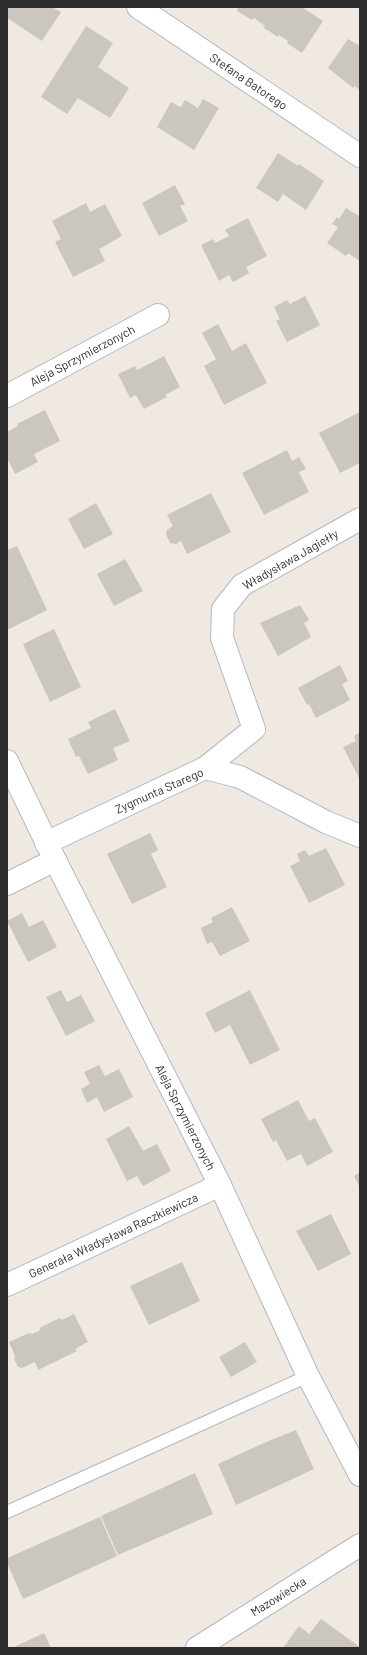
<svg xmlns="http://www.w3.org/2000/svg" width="367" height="1655" viewBox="0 0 367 1655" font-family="Barlow,sans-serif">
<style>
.building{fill:#cbc7bf}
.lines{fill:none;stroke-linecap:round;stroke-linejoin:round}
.service-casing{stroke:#b4b7c1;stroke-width:14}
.minor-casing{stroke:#b4b7c1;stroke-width:24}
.service{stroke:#fff;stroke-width:12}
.minor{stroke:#fff;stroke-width:22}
.labels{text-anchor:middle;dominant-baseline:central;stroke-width:3;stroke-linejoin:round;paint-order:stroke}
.street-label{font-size:12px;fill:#2e2e2e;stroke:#fff}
</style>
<rect width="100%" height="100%" fill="#efe9e1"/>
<!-- building -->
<g class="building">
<polygon points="7,7 52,7 61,12 42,41 7,18"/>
<polygon points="235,7 302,7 323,21 302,53 287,43 288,41 279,35 278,37 264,28 265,26 254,18 252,20 237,11 238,9"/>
<polygon points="86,26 113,43 98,67 129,88 110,118 78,98 67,114 41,97"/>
<polygon points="348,39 360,46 360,90 354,86 353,88 328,68"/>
<polygon points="203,99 219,108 194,150 157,127 171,102 181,107 185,100 198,108"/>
<polygon points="278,153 298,166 299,164 324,181 306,210 283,194 278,202 256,188"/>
<polygon points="175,185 185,204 180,206 188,221 159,236 142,203"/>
<polygon points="86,203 90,212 105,204 122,236 99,249 105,261 73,277 55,242 61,239 52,221"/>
<polygon points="346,208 359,216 360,214 360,261 348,253 346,256 327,243 338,227 332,224 337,217 339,219"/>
<polygon points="248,218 267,256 246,267 249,273 233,282 229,275 219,281 201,245 213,239 215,243 229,236 225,230"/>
<polygon points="305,296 320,325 287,342 276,321 280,319 274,307 287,300 290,304"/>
<polygon points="218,324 232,351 246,343 267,383 224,405 204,366 216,359 202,333"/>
<polygon points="164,356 180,387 165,395 167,397 144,409 136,395 130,398 118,374 135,366 137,370"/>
<polygon points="45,410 60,441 34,454 38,462 15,474 7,458 7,432 18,426 17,424"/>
<polygon points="360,412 360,463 340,473 319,433"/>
<polygon points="287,450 292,461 299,457 306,469 299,472 309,492 264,515 242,473"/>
<polygon points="211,493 231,532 187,554 181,541 176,544 170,543 166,534 167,530 173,526 167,515"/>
<polygon points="96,503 113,534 84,549 68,519"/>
<polygon points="17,546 47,610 7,630 7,550"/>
<polygon points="125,559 143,591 114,606 97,574"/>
<polygon points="300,605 309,620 304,623 311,637 278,656 260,623"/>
<polygon points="54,629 81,687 50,702 23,644"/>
<polygon points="340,665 348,681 342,684 350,700 316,718 309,704 307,705 298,688"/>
<polygon points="115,709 130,741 113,748 118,760 88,774 79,756 76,757 68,739 91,728 88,722"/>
<polygon points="360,732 360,780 343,747 356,741 354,736"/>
<polygon points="150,833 158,850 151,854 167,887 132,904 107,854"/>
<polygon points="326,848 345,885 309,903 290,866 300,861 297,854 305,850 309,856"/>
<polygon points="232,907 250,941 220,956 212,942 207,944 201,928 213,922 211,918"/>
<polygon points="22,913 29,927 43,920 57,947 28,962 7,921"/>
<polygon points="61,990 67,1002 81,995 95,1021 66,1036 46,997"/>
<polygon points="250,990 280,1050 250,1065 230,1025 215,1033 205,1013"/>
<polygon points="99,1065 105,1076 119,1069 133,1097 104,1112 97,1097 87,1103 81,1089 90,1084 84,1072"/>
<polygon points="298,1100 309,1121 315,1118 333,1152 307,1166 301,1154 287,1161 276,1140 273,1142 261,1119"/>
<polygon points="129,1126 143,1151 157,1144 171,1171 143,1186 137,1176 127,1181 106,1139"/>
<polygon points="360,1172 360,1188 354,1176"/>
<polygon points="331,1214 351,1254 318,1271 296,1231"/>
<polygon points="182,1262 200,1301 149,1325 130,1286"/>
<polygon points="74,1314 88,1342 75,1349 77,1351 38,1370 35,1362 22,1368 18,1367 14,1359 15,1356 9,1342 29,1333 32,1334 39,1331 41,1327 60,1318 62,1320"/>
<polygon points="245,1342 257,1362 231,1377 219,1357"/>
<polygon points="296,1430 314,1469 236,1505 218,1464 266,1442"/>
<polygon points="195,1473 213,1514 118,1555 101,1516"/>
<polygon points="100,1517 117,1556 23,1599 7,1563 7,1558"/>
<polygon points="321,1619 360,1647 360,1648 283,1648 299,1626 309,1634"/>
<polygon points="44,1633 51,1648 12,1648"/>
</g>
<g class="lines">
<!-- service casing -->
<g class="service-casing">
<polyline id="service" points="7,1512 308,1376"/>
</g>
<!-- minor casing -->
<g class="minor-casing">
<g id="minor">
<polyline points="138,7 360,156"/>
<polyline points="7,396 158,315"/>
<polyline points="7,761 55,860 220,1185 308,1376 360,1475"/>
<polyline points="205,768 254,729 222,638 223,609 242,585 360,519"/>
<polyline points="46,843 205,768 240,777 326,822 360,836"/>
<polyline points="7,884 55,860"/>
<polyline points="7,1285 220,1185"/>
<polyline points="197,1648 360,1545"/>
</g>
</g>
<!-- service -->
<use href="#service" class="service"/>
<!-- minor -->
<use href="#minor" class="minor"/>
</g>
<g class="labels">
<!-- street labels -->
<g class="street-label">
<text transform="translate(249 81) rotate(34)">Stefana Batorego</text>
<text transform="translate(82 355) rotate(-28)">Aleja Sprzymierzonych</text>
<text transform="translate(290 559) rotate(-30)">Władysława Jagiełły</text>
<text transform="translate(159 790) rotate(-24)">Zygmunta Starego</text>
<text transform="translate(186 1117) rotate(63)">Aleja Sprzymierzonych</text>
<text transform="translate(113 1235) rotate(-25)">Generała Władysława Raczkiewicza</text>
<text transform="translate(278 1596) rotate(-32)">Mazowiecka</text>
</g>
</g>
<!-- border -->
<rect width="367" height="1655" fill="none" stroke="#2e2e2e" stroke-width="16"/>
</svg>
